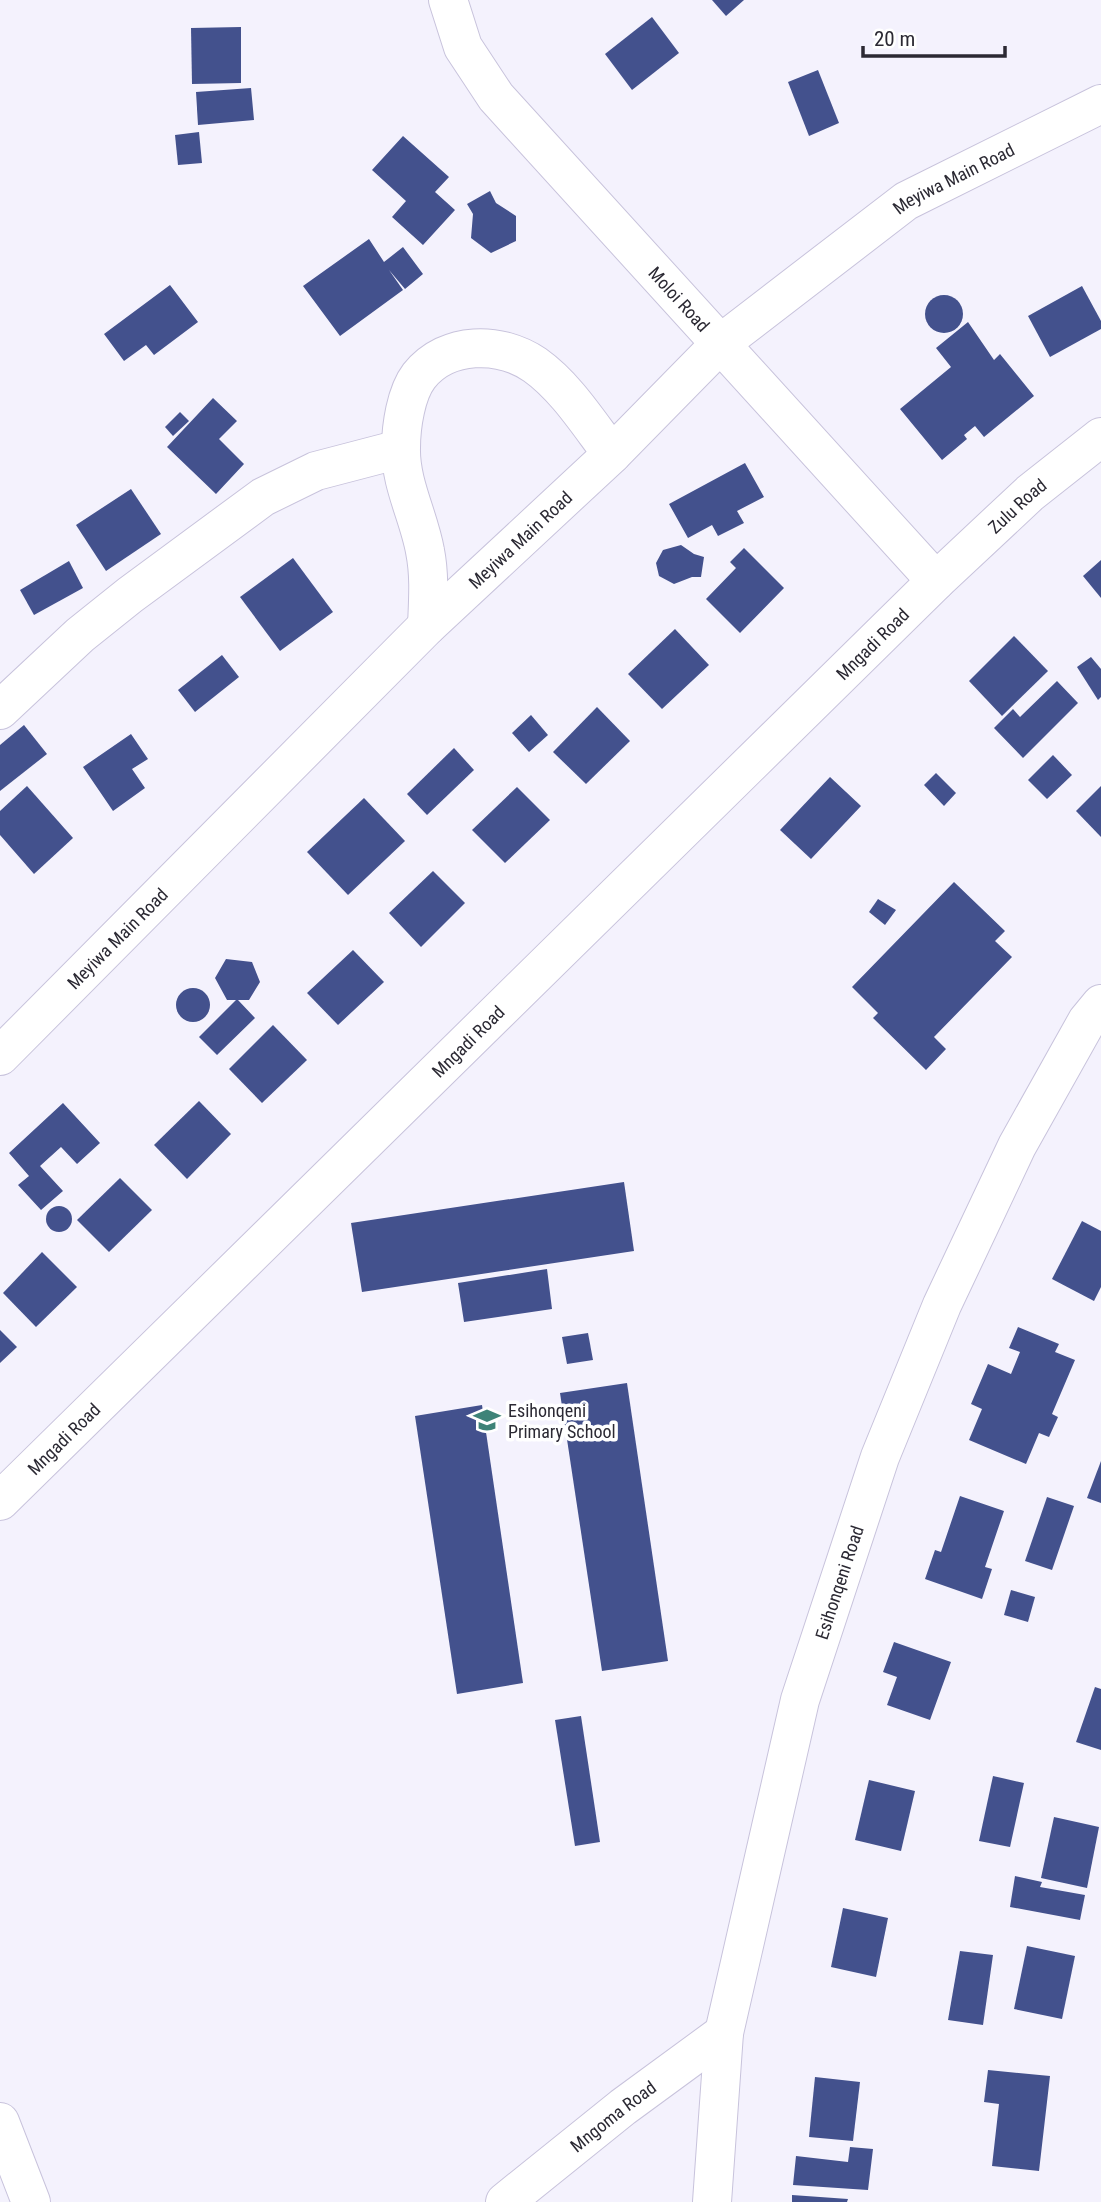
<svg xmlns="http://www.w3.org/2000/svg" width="1101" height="2202" viewBox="0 0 1101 2202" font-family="'Roboto Condensed',sans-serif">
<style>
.building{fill:#43518d}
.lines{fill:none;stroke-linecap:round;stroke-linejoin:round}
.minor-casing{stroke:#c8c3dc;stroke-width:40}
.minor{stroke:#fff;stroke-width:38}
.labels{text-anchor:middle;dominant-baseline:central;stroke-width:7;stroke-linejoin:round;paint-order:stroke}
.street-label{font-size:18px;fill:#2b2933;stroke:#fff}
.poi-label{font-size:18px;fill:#2b2933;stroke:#fff;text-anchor:start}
</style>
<rect width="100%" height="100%" fill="#f4f2fd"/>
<!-- building -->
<g class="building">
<polygon points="712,0 744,0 726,16"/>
<polygon points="652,17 679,53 632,90 605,54"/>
<polygon points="241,27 241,83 192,84 191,28"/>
<polygon points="818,70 839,123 809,136 788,82"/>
<polygon points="251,88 254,120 198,125 196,92"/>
<polygon points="199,132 202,163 178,165 175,135"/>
<polygon points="403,136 449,177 435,192 455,210 423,245 392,217 406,201 372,170"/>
<polygon points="490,191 496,203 516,216 516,241 491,253 471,238 473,214 467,204"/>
<polygon points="369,239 384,262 403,247 423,274 405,289 389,270 403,290 340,336 303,286"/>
<polygon points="170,285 198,322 154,355 146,345 124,361 104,334"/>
<polygon points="1082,286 1101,321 1101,329 1050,357 1028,316"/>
<circle cx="944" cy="314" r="19"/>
<polygon points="968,322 994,360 1000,354 1034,396 984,437 975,426 964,435 967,439 942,460 900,409 951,367 936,348"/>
<polygon points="213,398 237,421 219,439 244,464 216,494 167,447"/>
<polygon points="180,412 189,421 173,436 165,427"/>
<polygon points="745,463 764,497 737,511 744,523 718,536 712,525 688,538 669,504"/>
<polygon points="131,489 161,534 106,571 76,525"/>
<polygon points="681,545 694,554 704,557 701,577 692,577 674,584 659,576 656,563 663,550"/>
<polygon points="744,548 784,588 740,633 706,599 736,568 730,562"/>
<polygon points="293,558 333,612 280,651 240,597"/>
<polygon points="1101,560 1101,598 1083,576"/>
<polygon points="69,561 83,588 34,615 20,590"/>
<polygon points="675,629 709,665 662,709 628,674"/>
<polygon points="1014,636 1048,671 1002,716 969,681"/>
<polygon points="222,655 239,677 195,712 178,690"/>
<polygon points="1091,657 1101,669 1101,697 1098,700 1077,667"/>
<polygon points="1057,681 1078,703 1023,758 994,728 1013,709 1020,717"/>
<polygon points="597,707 630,741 586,784 553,752"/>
<polygon points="531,715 548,735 529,752 512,733"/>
<polygon points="24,725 47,754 0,791 0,745"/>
<polygon points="131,734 148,759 132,769 145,788 113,811 83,767"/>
<polygon points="454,748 474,770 427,815 407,794"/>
<polygon points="1053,755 1072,775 1047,799 1028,780"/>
<polygon points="936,773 956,793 944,806 924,785"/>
<polygon points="830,777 861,806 811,859 780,830"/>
<polygon points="27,786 73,838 34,874 0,835 0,811"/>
<polygon points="1101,786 1101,837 1076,811"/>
<polygon points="517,787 550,820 505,863 472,830"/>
<polygon points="364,798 405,841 348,895 307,852"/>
<polygon points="433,871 465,903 421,947 389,913"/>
<polygon points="954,882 1005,931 995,941 1012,957 934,1037 946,1049 926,1070 873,1018 878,1013 852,987"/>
<polygon points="878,899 896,910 885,925 869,912"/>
<polygon points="353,950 384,982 338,1025 307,993"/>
<polygon points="226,959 252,962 260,982 249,1000 238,1000 255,1018 217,1055 199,1037 236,1000 227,1000 215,978"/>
<circle cx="193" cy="1005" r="17"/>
<polygon points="273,1025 307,1060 262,1103 229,1069"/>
<polygon points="199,1101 231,1134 187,1179 154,1145"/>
<polygon points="63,1103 100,1143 77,1164 61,1147 40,1166 63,1191 41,1210 18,1185 29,1176 9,1153"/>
<polygon points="120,1178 152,1210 109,1252 77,1220"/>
<polygon points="624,1182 634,1251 362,1292 351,1223"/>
<circle cx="59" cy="1219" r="13"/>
<polygon points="1082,1221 1101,1231 1101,1287 1094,1301 1052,1279"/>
<polygon points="42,1252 77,1287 36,1327 3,1293"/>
<polygon points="547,1269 552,1309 464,1322 458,1283"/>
<polygon points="1018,1327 1059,1344 1055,1352 1075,1360 1052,1414 1058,1417 1049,1437 1039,1433 1026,1464 969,1440 982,1409 971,1404 988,1364 1011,1374 1020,1352 1009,1348"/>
<polygon points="0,1330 17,1347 0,1363"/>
<polygon points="588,1333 593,1360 567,1364 562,1337"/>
<polygon points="627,1383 668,1661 602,1671 560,1393"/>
<polygon points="482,1405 523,1683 457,1694 415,1416"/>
<polygon points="1101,1461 1101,1503 1087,1498"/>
<polygon points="960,1496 1004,1511 985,1567 992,1569 982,1599 925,1579 935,1550 941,1552"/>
<polygon points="1047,1497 1074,1506 1052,1570 1025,1561"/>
<polygon points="1011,1590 1035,1597 1028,1622 1004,1615"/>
<polygon points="894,1642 951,1662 930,1720 887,1705 897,1677 883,1672"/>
<polygon points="1095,1687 1101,1689 1101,1750 1076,1742"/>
<polygon points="581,1716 600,1842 575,1846 555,1720"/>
<polygon points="993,1776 1024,1783 1010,1847 979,1841"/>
<polygon points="869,1780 915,1791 901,1851 855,1840"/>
<polygon points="1054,1817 1099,1827 1087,1888 1041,1878"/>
<polygon points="1015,1876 1042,1882 1040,1887 1085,1895 1080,1920 1010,1907"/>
<polygon points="843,1908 888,1918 876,1977 831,1967"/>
<polygon points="1027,1946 1075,1956 1062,2019 1014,2009"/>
<polygon points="960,1951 993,1955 983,2025 948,2020"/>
<polygon points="988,2070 1050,2076 1039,2171 992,2166 999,2104 984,2102"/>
<polygon points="815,2077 860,2082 853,2141 809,2137"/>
<polygon points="850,2147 873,2149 868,2190 793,2185 796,2156 848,2162"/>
<polygon points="792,2195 848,2199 847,2202 792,2202"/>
</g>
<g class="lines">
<!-- minor casing -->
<g class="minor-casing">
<g id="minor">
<path id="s1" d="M 448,0 L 463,47 L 496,97 L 936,581"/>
<path d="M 427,626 C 428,601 430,576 425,551 C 419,517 400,483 401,448 C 401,426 406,393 419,376 C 447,341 500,341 535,365 C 566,387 589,424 612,454"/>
<polyline points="0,710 80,635 130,595 263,497 316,471 400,449"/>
<path id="s2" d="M 0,1056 L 427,626 L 612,454 L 720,344 L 906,201 L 1101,104"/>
<path id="s3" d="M 0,1501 L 936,581 L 1030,493 L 1101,437"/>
<polyline points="0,2122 31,2202"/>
<path id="s4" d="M 505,2202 L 623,2107 L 724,2033"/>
<path id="s5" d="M 712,2202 L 724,2033 L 800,1700 L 880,1457 L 942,1305 L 1017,1146 L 1087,1021 L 1101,1004"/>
</g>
</g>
<!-- minor -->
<use href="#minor" class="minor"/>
</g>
<!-- icons -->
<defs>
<g id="school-bare" transform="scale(2.1)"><path d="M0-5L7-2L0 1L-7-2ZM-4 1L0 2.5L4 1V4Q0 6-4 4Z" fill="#3e8378" stroke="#fff" stroke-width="2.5" paint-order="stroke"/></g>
</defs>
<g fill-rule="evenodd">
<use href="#school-bare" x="487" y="1420"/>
</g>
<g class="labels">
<!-- street labels -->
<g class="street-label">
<text stroke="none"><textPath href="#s2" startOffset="1300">Meyiwa Main Road</textPath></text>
<text stroke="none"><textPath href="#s1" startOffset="382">Moloi Road</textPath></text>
<text stroke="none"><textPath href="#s3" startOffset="1423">Zulu Road</textPath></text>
<text stroke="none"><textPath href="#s2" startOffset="733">Meyiwa Main Road</textPath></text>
<text stroke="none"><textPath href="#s3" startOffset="1223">Mngadi Road</textPath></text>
<text stroke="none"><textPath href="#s2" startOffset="166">Meyiwa Main Road</textPath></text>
<text stroke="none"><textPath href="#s3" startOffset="656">Mngadi Road</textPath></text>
<text stroke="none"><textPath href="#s3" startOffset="89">Mngadi Road</textPath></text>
<text stroke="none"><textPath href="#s5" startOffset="635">Esihonqeni Road</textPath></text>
<text stroke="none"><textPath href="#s4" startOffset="138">Mngoma Road</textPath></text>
</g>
<!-- poi labels -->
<g class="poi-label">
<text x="508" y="1410">Esihonqeni<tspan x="508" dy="21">Primary School</tspan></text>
</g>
</g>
<!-- scale -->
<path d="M863 46v10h142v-10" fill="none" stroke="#2b2933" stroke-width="3.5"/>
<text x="874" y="46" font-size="21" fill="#2b2933" stroke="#ffffff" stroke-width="5" paint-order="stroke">20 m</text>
</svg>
